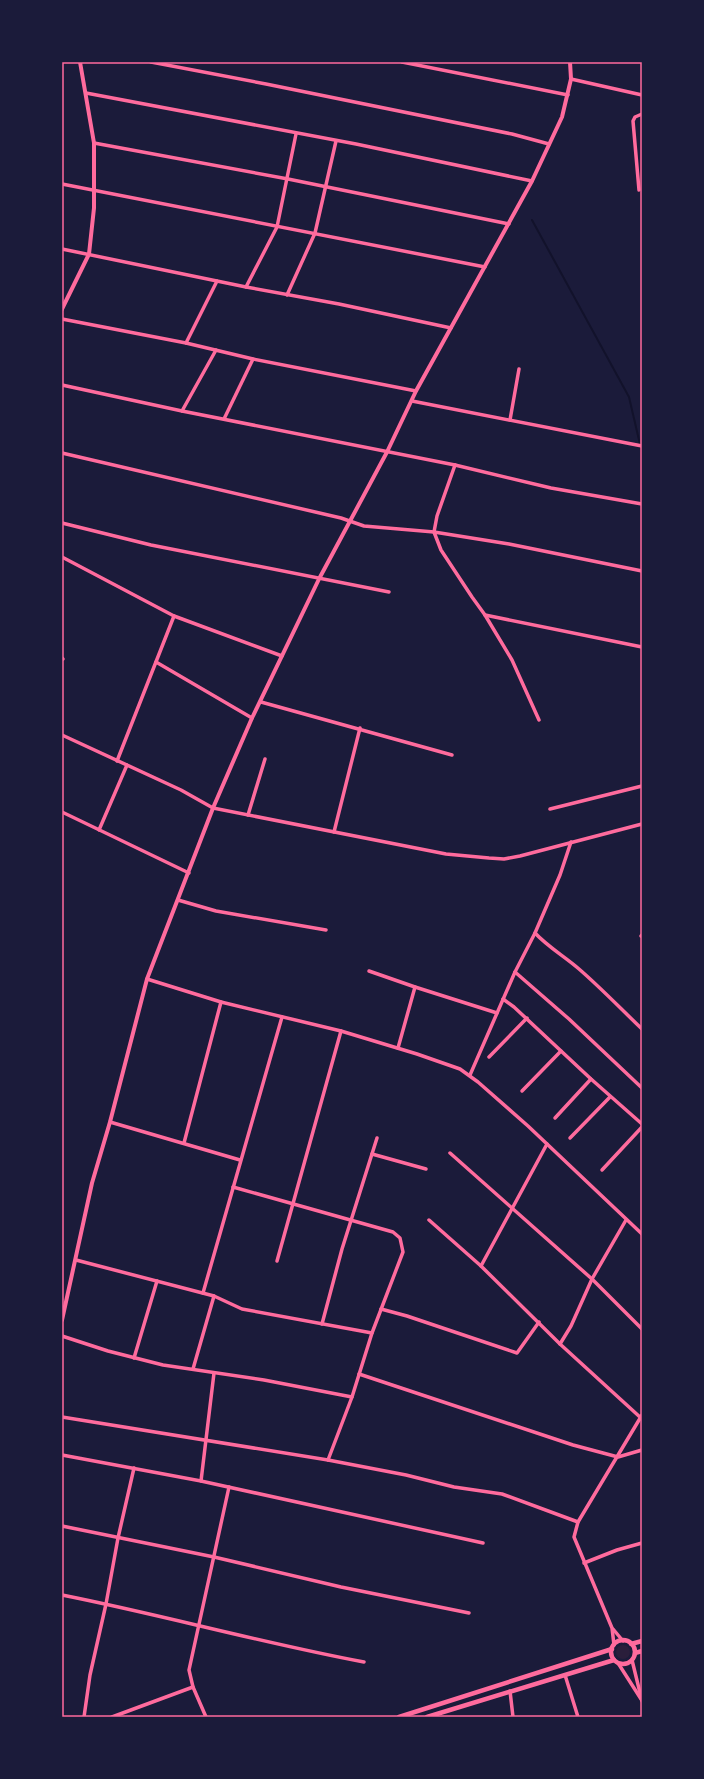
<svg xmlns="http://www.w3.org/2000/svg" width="704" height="1779" viewBox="0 0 704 1779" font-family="'Alegreya Sans',sans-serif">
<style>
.green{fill:#2a1e3b}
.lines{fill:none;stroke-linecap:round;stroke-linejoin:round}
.stream{stroke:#12122b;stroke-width:2}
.minor{stroke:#ff6b9d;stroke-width:3.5}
.tertiary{stroke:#ff6b9d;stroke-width:4}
.secondary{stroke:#ff6b9d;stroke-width:4.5}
.neatline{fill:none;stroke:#ff6b9d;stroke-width:1.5}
</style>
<rect width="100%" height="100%" fill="#1b1b3a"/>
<!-- green -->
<circle class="green" cx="623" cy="1652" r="7"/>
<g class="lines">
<!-- stream -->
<polyline class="stream" points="532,220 629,397 642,453"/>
<!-- minor -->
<g class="minor">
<polyline points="151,62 266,84 512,134 549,144"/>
<polyline points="402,62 568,95"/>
<polyline points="571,79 642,95"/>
<polyline points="86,93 356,144 532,181"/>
<polyline points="94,143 288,179 509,224"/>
<polyline points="62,184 485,267"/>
<polyline points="639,190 633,121 635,117 642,114"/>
<polyline points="62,249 246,287 339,304 451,328"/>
<polyline points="246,287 277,227 296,134"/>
<polyline points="287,295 315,233 336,141"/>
<polyline points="62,319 186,343 253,359 416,391"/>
<polyline points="186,343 217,281"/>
<polyline points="62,385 182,411 455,465 551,488 642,504"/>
<polyline points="412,401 642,446"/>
<polyline points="182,411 216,350"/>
<polyline points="224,419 253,359"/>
<polyline points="510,420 519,369"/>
<polyline points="62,453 341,518 364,526 434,532 509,544 642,571"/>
<polyline points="455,465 437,516 434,532 441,550 472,597 485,615 512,660 539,720"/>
<polyline points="62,523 151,545 389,592"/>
<polyline points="62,557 174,616 282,656"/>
<polyline points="485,615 642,647"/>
<polyline points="62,658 63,659"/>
<polyline points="156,662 252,718"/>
<polyline points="261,702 452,755"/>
<polyline points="62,735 181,790 213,808 446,854 489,858 504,859 520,856 642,824"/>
<polyline points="117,761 174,616"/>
<polyline points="550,809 642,786"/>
<polyline points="62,812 189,873"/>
<polyline points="248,815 265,759"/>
<polyline points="99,830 127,765"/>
<polyline points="334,832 360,728"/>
<polyline points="178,900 216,911 326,930"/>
<path d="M 535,933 C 548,947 564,956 579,969 C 601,988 621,1009 642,1029"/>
<polyline points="641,936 642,935"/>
<polyline points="369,971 415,987 497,1013"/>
<polyline points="515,972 569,1019 642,1088"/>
<polyline points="147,979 221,1002 341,1031 417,1054 460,1069 478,1082 528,1126 642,1234"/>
<polyline points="503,999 514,1007 591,1079 642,1124"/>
<polyline points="398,1048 415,987"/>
<polyline points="489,1057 527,1018"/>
<polyline points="470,1075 515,972 535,933 560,875 571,842"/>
<polyline points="522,1091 561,1051"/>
<polyline points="555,1118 591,1079"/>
<polyline points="110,1122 240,1160"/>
<polyline points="570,1138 610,1097"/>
<polyline points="184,1143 221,1002"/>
<polyline points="450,1153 592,1279 642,1329"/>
<polyline points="372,1154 426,1169"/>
<polyline points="602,1170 642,1127"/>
<polyline points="233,1187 393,1232 400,1238 403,1252 372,1333 352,1397 328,1460"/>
<polyline points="429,1220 481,1266 560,1344 641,1418"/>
<polyline points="76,1260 214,1296 242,1309 372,1333"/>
<polyline points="277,1261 341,1031"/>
<polyline points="481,1266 547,1144"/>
<polyline points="203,1293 282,1017"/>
<polyline points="381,1309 407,1316 517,1353 539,1322"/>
<polyline points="322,1324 342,1249 377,1138"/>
<polyline points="62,1336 108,1351 163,1365 264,1380 352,1397"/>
<polyline points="560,1344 571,1326 592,1279 626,1220"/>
<polyline points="134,1358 157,1281"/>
<polyline points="193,1369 214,1296"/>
<polyline points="359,1374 573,1445 618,1457 642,1450"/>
<polyline points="62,1417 328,1460 406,1475 454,1487 502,1494 578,1522"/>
<polyline points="62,1455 201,1481 483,1543"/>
<polyline points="201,1481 214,1373"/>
<polyline points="62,1526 214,1557 341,1587 469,1613"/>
<polyline points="584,1563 617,1550 642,1543"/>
<path d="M 62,1595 C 163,1615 262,1643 364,1662"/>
<polyline points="613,1629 623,1641"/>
<polyline points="614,1645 612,1628 574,1537 578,1522 642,1415"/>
<polyline points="632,1660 642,1701"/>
<polyline points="618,1663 641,1699"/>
<polyline points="565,1675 578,1717"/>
<polyline points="510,1691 513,1717"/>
<polyline points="84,1717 90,1675 106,1604 118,1538 134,1468"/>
<polyline points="112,1717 193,1687"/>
<polyline points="206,1717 193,1687 189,1670 229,1487"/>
</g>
<!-- tertiary -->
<g class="tertiary">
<polyline points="62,309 89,254 94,208 94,143 80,62"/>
<polyline points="62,1320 92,1183 110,1122 147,979 213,808 252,718 319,579 387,452 416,391 532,181 562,117 571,79 570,62"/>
</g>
<!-- secondary -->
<g class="secondary">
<circle cx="623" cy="1652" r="12"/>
<polyline points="631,1644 642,1641"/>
<polyline points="635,1653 642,1651"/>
<polyline points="399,1717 612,1649"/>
<polyline points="427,1717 614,1660"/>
</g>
</g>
<!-- border -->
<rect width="704" height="1779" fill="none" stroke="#1b1b3a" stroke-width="126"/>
<rect x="63" y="63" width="578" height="1653" class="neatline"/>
</svg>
